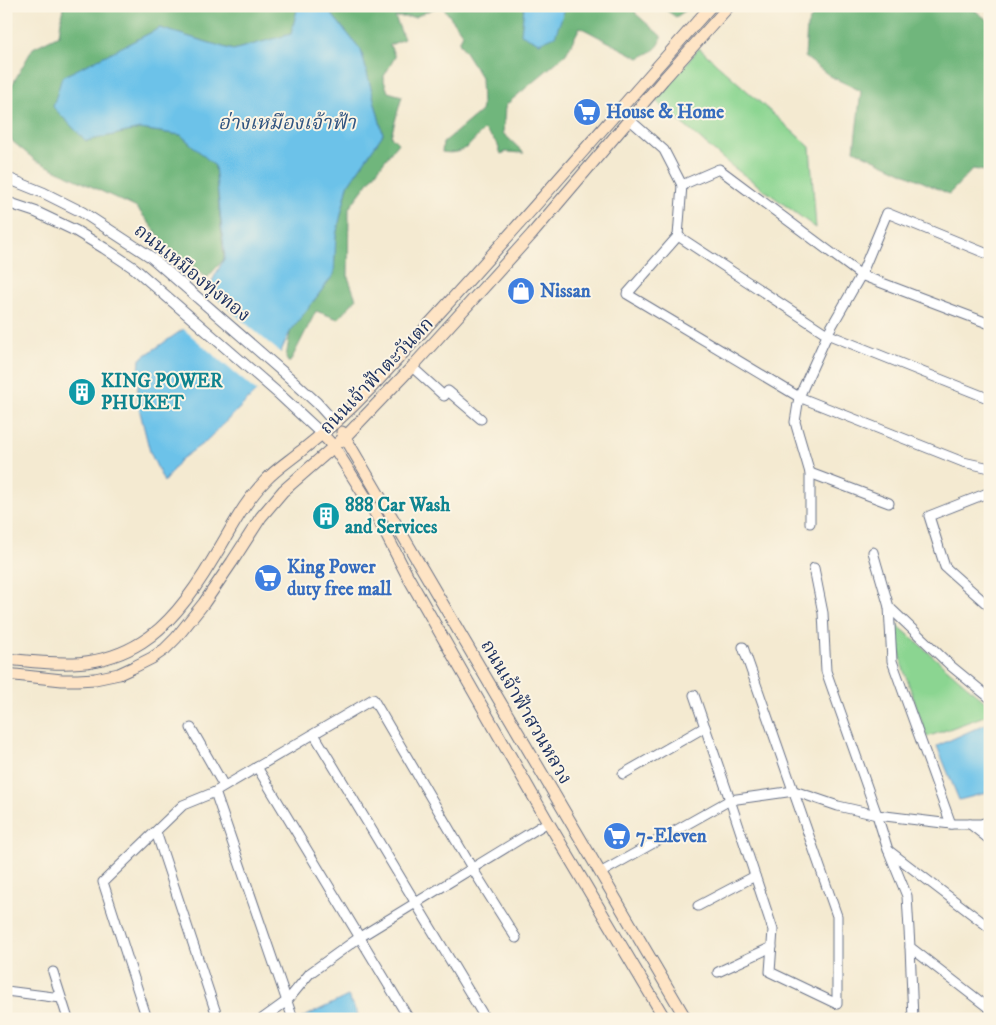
<svg xmlns="http://www.w3.org/2000/svg" width="996" height="1025" viewBox="0 0 996 1025" font-family="'IM FELL DW Pica','Noto Serif Thai',serif">
<style>
.green{fill:#8bd591;stroke:#538278}
.forest{fill:#70b67b;stroke:#46726c}
.water{fill:#6cc2e9;stroke:#4478a4}
.pier{fill:#f4ead1}
.lines{fill:none;stroke-linecap:round;stroke-linejoin:round}
.minor-casing{stroke:#677086;stroke-width:11}
.tertiary-casing{stroke:#677086;stroke-width:12}
.secondary-casing{stroke:#677086;stroke-width:13}
.minor{stroke:#fff;stroke-width:9}
.tertiary{stroke:#fff;stroke-width:10}
.secondary{stroke:#fee4c5;stroke-width:11}
.labels{text-anchor:middle;dominant-baseline:central;stroke-width:4;stroke-linejoin:round;paint-order:stroke}
.shop-label{font-size:19px;font-weight:bold;fill:#366cbe;stroke:#fcf5e5;text-anchor:start}
.street-label{font-size:19px;fill:#1b2f5e;stroke:#fcf5e5}
.culture-label{font-size:19px;font-weight:bold;fill:#0d838f;stroke:#fcf5e5;text-anchor:start}
.water-label{font-size:20px;font-style:italic;fill:#2f5481;stroke:#fcf5e5}
</style>
<rect width="100%" height="100%" fill="#fcf5e5"/>
<filter id="ink" filterUnits="userSpaceOnUse"><feTurbulence type="fractalNoise" baseFrequency=".02" numOctaves="2"/><feDisplacementMap in="SourceGraphic" scale="10" xChannelSelector="R" yChannelSelector="G"/><feConvolveMatrix kernelMatrix="1 2 1 2 8 2 1 2 1" color-interpolation-filters="sRGB"/></filter>
<filter id="wash" filterUnits="userSpaceOnUse"><feTurbulence type="fractalNoise" baseFrequency=".0096" numOctaves="4" result="noise"/><feDisplacementMap in="SourceGraphic" scale="20" xChannelSelector="R" yChannelSelector="G"/><feGaussianBlur stdDeviation="1.12" result="paint"/><feColorMatrix in="noise" values="0 0 0 0 0 0 0 0 0 0 0 0 0 0 0 0 0 1.4 0 .05"/><feComposite in="paint" operator="in"/></filter>
<g filter="url(#wash)">
<rect width="100%" height="100%" fill="#f4ead1"/>
<!-- green -->
<g class="green">
<polygon points="699,48 810,147 816,228 729,164 656,101"/>
<polygon points="895,623 990,706 990,714 927,737 902,665"/>
</g>
<!-- forest -->
<g class="forest">
<polygon points="63,6 298,6 292,34 233,50 160,28 62,78 86,141 140,129 181,135 215,166 224,259 207,278 169,248 137,208 35,160 12,141 6,122 8,92 33,48 59,35"/>
<polygon points="325,6 440,6 415,17 395,17 404,39 390,45 395,57 383,78 388,92 402,96 391,136 398,143 349,208 348,277 356,299 338,319 316,311 290,362 288,362 286,358 290,332 334,274 336,235 348,185 383,134 361,50"/>
<path d="M 442,6 L 522,6 L 566,8 L 566,6 L 634,6 L 636,14 L 661,36 C 662,49 648,53 639,58 L 580,27 L 566,54 L 507,104 L 505,108 L 503,133 L 524,153 L 506,152 L 501,154 L 497,143 L 484,130 C 469,144 465,156 442,152 L 443,143 L 481,111 L 482,106 L 481,77 L 459,42 L 463,34 Z"/>
<polygon points="660,6 690,6 689,8 676,17"/>
<polygon points="818,6 969,6 990,22 990,172 973,169 949,194 854,150 861,91 830,76 805,57 807,26"/>
</g>
<!-- water -->
<g class="water">
<polygon points="298,6 325,6 361,50 383,134 348,185 336,235 334,274 290,332 267,381 205,442 180,460 164,482 150,452 137,400 140,359 188,326 225,257 215,166 181,135 140,129 86,141 53,107 62,77 160,28 233,50 291,34"/>
<polygon points="522,6 566,6 555,36 539,43 521,34 524,7"/>
<polygon points="990,722 990,792 959,800 937,746"/>
<polygon points="348,996 360,1019 302,1019 302,1018"/>
</g>
<!-- pier -->
<polygon class="pier" points="205,289 282,354 269,382 258,393 181,327 186,324"/>
</g>
<g filter="url(#ink)">
<g class="lines">
<!-- minor casing -->
<g class="minor-casing">
<g id="minor">
<polyline points="630,120 664,150 682,185 678,236 627,294 799,397 963,462 990,468"/>
<polyline points="682,185 719,169 861,275 990,324"/>
<polyline points="678,236 827,334 990,399"/>
<polyline points="412,367 444,396 448,391 481,419"/>
<polyline points="810,473 889,503"/>
<polyline points="990,492 929,516 945,567 990,607"/>
<polyline points="810,523 810,473 795,422 799,397 829,331 861,275 887,213 990,255"/>
<polyline points="873,552 889,607 892,661 951,824"/>
<polyline points="814,568 823,613 826,671 877,815 888,850 990,928"/>
<polyline points="889,607 951,666 990,698"/>
<polyline points="694,695 730,800 773,930 770,972 837,1004 837,916 743,647"/>
<polyline points="191,728 224,786"/>
<polyline points="314,734 482,1013"/>
<polyline points="257,767 409,1019"/>
<polyline points="623,774 705,727"/>
<polyline points="215,792 293,1019"/>
<polyline points="970,824 990,840"/>
<polyline points="156,832 218,1019"/>
<polyline points="889,852 907,896 910,947 990,1009"/>
<polyline points="600,873 730,800 794,791 838,806 877,815 951,824 981,824 990,821"/>
<polyline points="698,906 755,876"/>
<polyline points="910,947 913,1019"/>
<polyline points="53,972 68,1019"/>
<polyline points="718,972 772,947"/>
<polyline points="6,991 61,998"/>
<polyline points="147,1019 103,882 183,805 215,792 373,699 472,868 516,938"/>
<polyline points="262,1019 287,1001 310,973 360,937 548,822"/>
</g>
</g>
<!-- tertiary casing -->
<g class="tertiary-casing">
<g id="tertiary">
<polyline points="6,179 12,180 44,193 82,212 151,257 292,380 317,403 335,423"/>
<polyline points="6,202 36,212 76,231 104,248 134,268 280,395 322,434"/>
</g>
</g>
<!-- secondary casing -->
<g class="secondary-casing">
<g id="secondary">
<polyline points="342,432 686,1019"/>
<polyline points="322,434 334,447 373,509 407,575 548,822 665,1019"/>
<path d="M 6,659 C 56,664 98,670 142,642 C 171,624 196,588 213,559 C 230,532 243,503 266,480 C 276,469 289,461 301,451 C 324,433 347,413 368,391 C 393,365 417,337 442,310 C 533,210 621,107 711,6"/>
<polyline points="6,674 62,680 78,680 95,679 119,674 132,668 152,658 165,649 176,638 204,603 232,562 261,517 283,491 346,436 412,367 532,234 663,80 729,6"/>
</g>
</g>
<!-- minor -->
<use href="#minor" class="minor"/>
<!-- tertiary -->
<use href="#tertiary" class="tertiary"/>
<!-- secondary -->
<use href="#secondary" class="secondary"/>
</g>
</g>
<!-- icons -->
<defs>
<g id="supermarket-disc" transform="scale(1.4375)"><circle r="9.5" fill="#3f7fe0" stroke="#fcf5e5"/><path d="M-6-5.5h2.5l.6 2H6L4.5 2H-2.5L-4.4-4H-6ZM-1.5 3.2a1.3 1.3 0 1 0 .1 0ZM3 3.2a1.3 1.3 0 1 0 .1 0Z" fill="#fff"/></g>
<g id="shop-disc" transform="scale(1.4375)"><circle r="9.5" fill="#3f7fe0" stroke="#fcf5e5"/><path d="M-5-2.5h2.3a2.7 3.5 0 0 1 5.4 0H5L5.5 6h-11ZM-1.5-2.5h3a1.5 2.3 0 0 0-3 0Z" fill="#fff"/></g>
<g id="building-disc" transform="scale(1.4375)"><circle r="9.5" fill="#0f9aa8" stroke="#fcf5e5"/><path d="M-4-6H4V6H1V3H-1V6H-4ZM-2.5-4.3h1.7v1.8h-1.7ZM.8-4.3h1.7v1.8H.8ZM-2.5-1h1.7V.8h-1.7ZM.8-1h1.7V.8H.8Z" fill="#fff"/></g>
</defs>
<g fill-rule="evenodd">
<use href="#supermarket-disc" x="587" y="112"/>
<use href="#shop-disc" x="521" y="291"/>
<use href="#building-disc" x="82" y="392"/>
<use href="#building-disc" x="326" y="516"/>
<use href="#supermarket-disc" x="268" y="578"/>
<use href="#supermarket-disc" x="617" y="836"/>
</g>
<g class="labels">
<!-- shop labels -->
<g class="shop-label">
<text x="606" y="112">House &amp; Home</text>
<text x="540" y="291">Nissan</text>
<text x="287" y="567">King Power<tspan x="287" dy="22">duty free mall</tspan></text>
<text x="636" y="836">7-Eleven</text>
</g>
<!-- street labels -->
<g class="street-label">
<text transform="translate(192 273) rotate(39)">ถนนเหมืองทุ่งทอง</text>
<text transform="translate(377 376) rotate(-46)">ถนนเจ้าฟ้าตะวันตก</text>
<text transform="translate(526 712) rotate(60)">ถนนเจ้าฟ้าสวนหลวง</text>
</g>
<!-- culture labels -->
<g class="culture-label">
<text x="101" y="381">KING POWER<tspan x="101" dy="22">PHUKET</tspan></text>
<text x="345" y="505">888 Car Wash<tspan x="345" dy="22">and Services</tspan></text>
</g>
<!-- water labels -->
<g class="water-label">
<text x="287" y="123">อ่างเหมืองเจ้าฟ้า</text>
</g>
</g>
<!-- margin -->
<rect width="996" height="1025" fill="none" stroke="#fcf5e5" stroke-width="25"/>
</svg>
